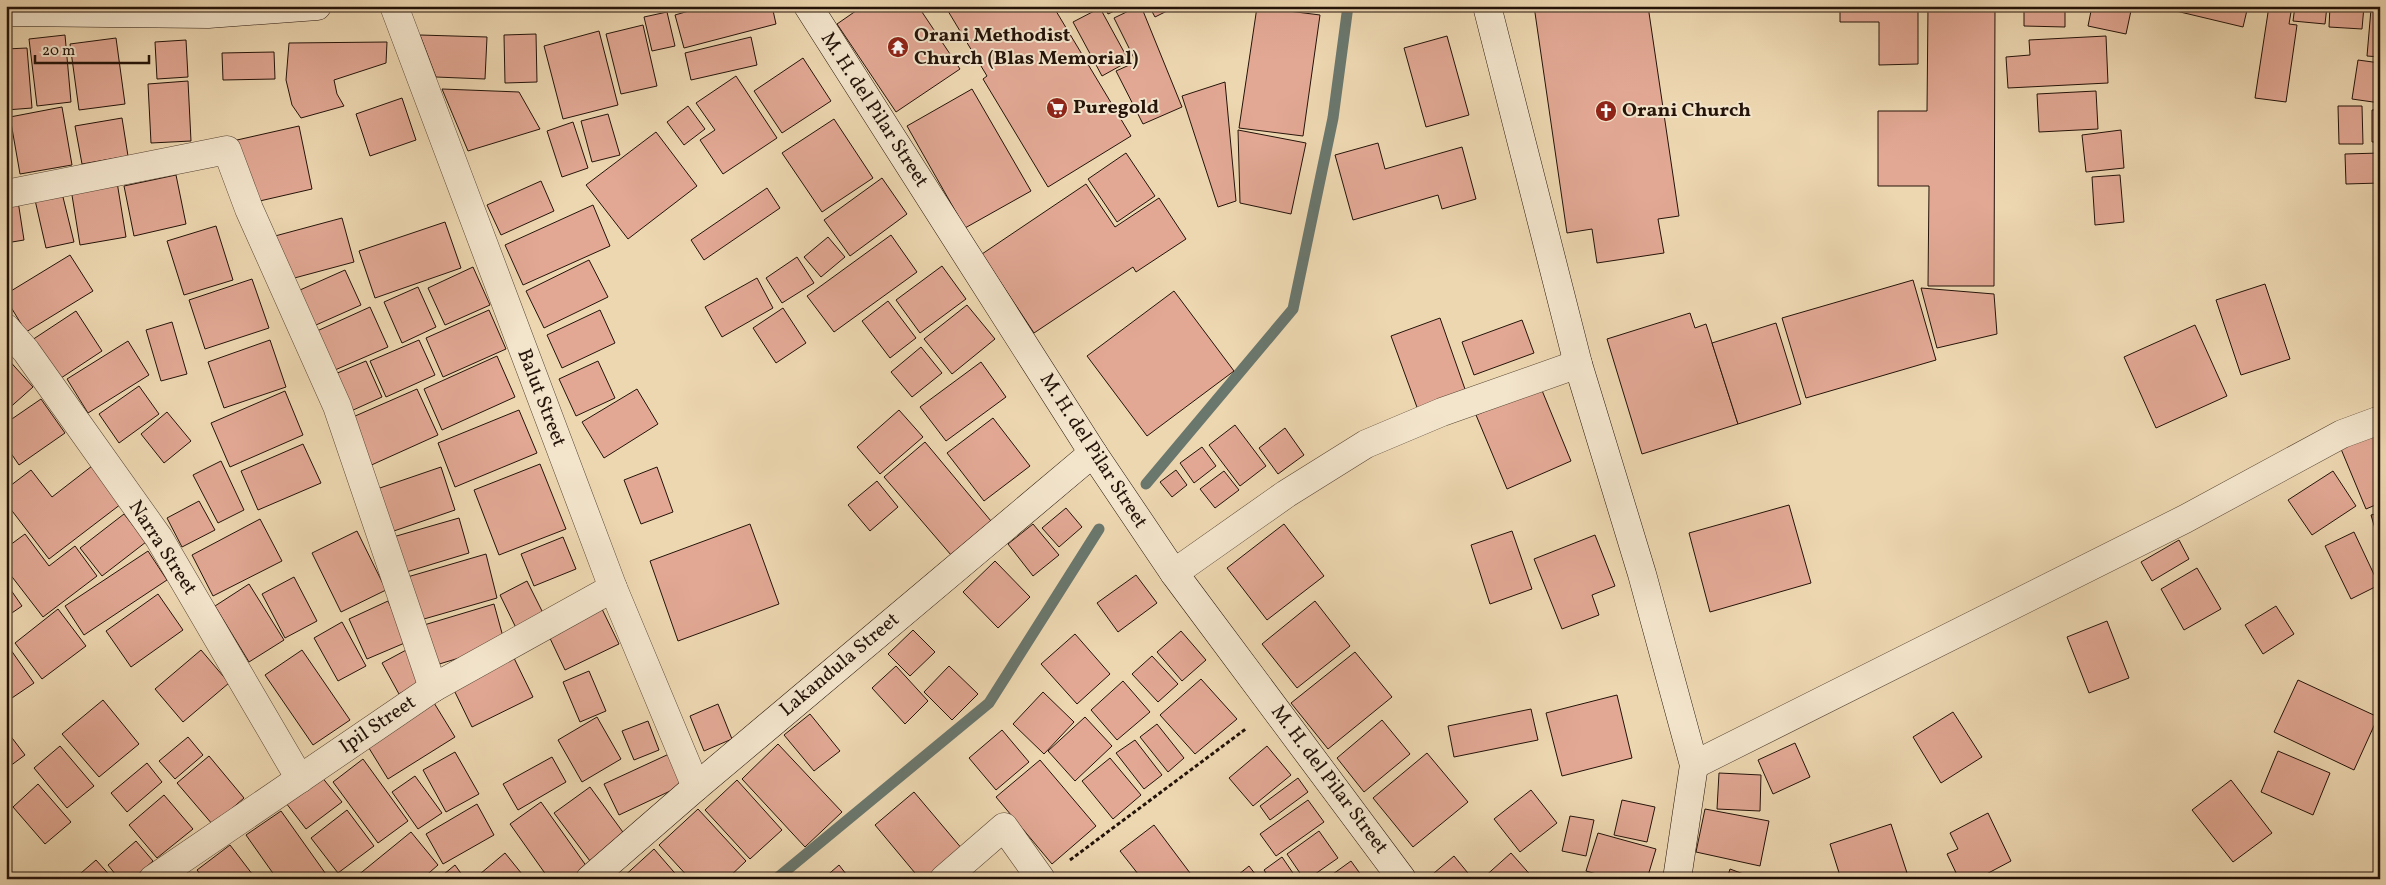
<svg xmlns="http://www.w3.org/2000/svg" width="2386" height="885" viewBox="0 0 2386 885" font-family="Vollkorn,serif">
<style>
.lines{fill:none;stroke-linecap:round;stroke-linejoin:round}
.stream{stroke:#6a776d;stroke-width:11}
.building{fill:#e2a894;stroke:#241309}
.street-casing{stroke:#564433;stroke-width:29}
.secondary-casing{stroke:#241309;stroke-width:29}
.path{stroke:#241309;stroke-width:3;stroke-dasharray:4 2.5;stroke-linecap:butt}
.street{stroke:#f3e5cc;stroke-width:28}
.secondary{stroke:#f3e5cc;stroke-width:28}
.labels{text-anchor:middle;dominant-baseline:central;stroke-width:4;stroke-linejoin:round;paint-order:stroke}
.poi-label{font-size:20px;font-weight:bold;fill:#241309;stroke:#f3e5cc;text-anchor:start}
.street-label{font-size:20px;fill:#241309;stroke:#f3e5cc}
</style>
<rect width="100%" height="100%" fill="#edd7b1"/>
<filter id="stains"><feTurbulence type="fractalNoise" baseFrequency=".004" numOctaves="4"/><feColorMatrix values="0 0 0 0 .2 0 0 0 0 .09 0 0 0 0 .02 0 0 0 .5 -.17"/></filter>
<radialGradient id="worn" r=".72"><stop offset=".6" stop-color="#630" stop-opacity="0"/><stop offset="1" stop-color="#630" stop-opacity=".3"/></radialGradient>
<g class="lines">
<!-- stream -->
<g class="stream">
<polyline points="1146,484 1293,309 1333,118 1348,6"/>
<polyline points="776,879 989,703 1099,529"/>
</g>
</g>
<!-- building -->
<g class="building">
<polygon points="706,6 772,6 776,24 684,48 675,15"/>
<polygon points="863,6 918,6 960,69 896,112 837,24"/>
<polygon points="945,6 1053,6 1131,136 1048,187 983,79 987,76"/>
<polygon points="1104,6 1125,6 1108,14"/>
<polygon points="1139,6 1141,6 1182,107 1143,124 1116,71 1136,62 1114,18"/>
<polygon points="1149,6 1177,6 1155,17"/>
<polygon points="1534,6 1648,6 1679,216 1658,219 1664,253 1597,263 1592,229 1567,233"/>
<polygon points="1840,6 1918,6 1918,64 1879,65 1879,22 1840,22"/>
<polygon points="1928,6 1995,6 1994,286 1928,286 1929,186 1878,186 1878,111 1927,111"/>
<polygon points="2024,6 2065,6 2065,27 2024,26"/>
<polygon points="2092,6 2132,6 2126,34 2088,26"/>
<polygon points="2155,6 2248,6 2243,27"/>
<polygon points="2269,6 2292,6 2289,24 2297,25 2286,102 2255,98"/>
<polygon points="2295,6 2327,6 2325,24 2293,21"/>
<polygon points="2330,6 2364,6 2362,29 2329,27"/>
<polygon points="1257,7 1320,15 1303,136 1239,128"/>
<polygon points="1100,8 1129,61 1102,76 1073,22"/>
<polygon points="2371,9 2380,10 2380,57 2367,56"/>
<polygon points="667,12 675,46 652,51 644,17"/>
<polygon points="643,25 657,86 621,94 606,34"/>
<polygon points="599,31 618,105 563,119 544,46"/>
<polygon points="536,34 537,82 505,83 504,35"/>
<polygon points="65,35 71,102 37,106 29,39"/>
<polygon points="420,35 487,37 485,79 436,77"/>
<polygon points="1447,36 1469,115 1426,127 1404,48"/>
<polygon points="2106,36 2108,83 2008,88 2006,57 2030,55 2029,40"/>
<polygon points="751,37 757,65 691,80 685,53"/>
<polygon points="116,38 125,104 79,110 70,44"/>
<polygon points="186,40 188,77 157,79 155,42"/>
<polygon points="387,42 386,63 334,80 337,94 344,106 301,118 292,105 286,80 289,43"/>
<polygon points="27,48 32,108 6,110 6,49"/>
<polygon points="274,52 275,79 223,80 222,53"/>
<polygon points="803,58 831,101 782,133 754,91"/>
<polygon points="2358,60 2380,63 2380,103 2352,99"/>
<polygon points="736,76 777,138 723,174 700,140 715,130 696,103"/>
<polygon points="188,81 191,141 151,143 148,84"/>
<polygon points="1225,82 1236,201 1218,207 1182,96"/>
<polygon points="442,89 519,92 540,129 468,151"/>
<polygon points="972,89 1031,191 965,228 907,126"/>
<polygon points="2096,91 2098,129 2039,132 2037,94"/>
<polygon points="402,98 416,140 370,156 356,114"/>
<polygon points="688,106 705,129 684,145 667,122"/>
<polygon points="2338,106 2362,106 2363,144 2339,144"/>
<polygon points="62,107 72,165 20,174 10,117"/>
<polygon points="2380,109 2380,142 2372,142 2372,110"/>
<polygon points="608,114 620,155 592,162 581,121"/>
<polygon points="122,118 128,156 82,164 75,126"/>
<polygon points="834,119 873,178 822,212 782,153"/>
<polygon points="573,122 588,168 562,177 547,131"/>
<polygon points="299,126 312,189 251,203 237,140"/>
<polygon points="1238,130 1306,143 1291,214 1240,203"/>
<polygon points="2121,130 2124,168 2086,172 2082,135"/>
<polygon points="656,132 697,186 628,239 586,185"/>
<polygon points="1378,143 1385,169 1462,147 1476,199 1442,209 1438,195 1353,220 1335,155"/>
<polygon points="1126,153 1155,196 1117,222 1088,179"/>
<polygon points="2380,153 2380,183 2346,184 2345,154"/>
<polygon points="176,175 186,224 134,236 124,186"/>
<polygon points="2120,175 2124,222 2095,225 2092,177"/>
<polygon points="882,178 907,214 850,256 824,220"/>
<polygon points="541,181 554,211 501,235 487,205"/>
<polygon points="117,182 126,237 80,245 71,189"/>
<polygon points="1086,184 1115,227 1159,198 1186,239 1136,272 1133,267 1034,333 982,254"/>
<polygon points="767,188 780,208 704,260 691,240"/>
<polygon points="62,193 74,242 46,248 35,200"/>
<polygon points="18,201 24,240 6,243 6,203"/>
<polygon points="593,205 610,246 523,285 505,245"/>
<polygon points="342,218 354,262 287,280 275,236"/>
<polygon points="445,222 461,268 375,298 359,251"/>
<polygon points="216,226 233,280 184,295 167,241"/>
<polygon points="891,235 917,272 834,332 807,296"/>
<polygon points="828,237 845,257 821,277 804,257"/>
<polygon points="70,255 93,291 26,332 6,299 6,294"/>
<polygon points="797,257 814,283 782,303 766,278"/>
<polygon points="589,260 608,297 544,328 526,291"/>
<polygon points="942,266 966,299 920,333 896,300"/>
<polygon points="473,267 490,305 445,325 428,288"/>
<polygon points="345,270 361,305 307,329 291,294"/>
<polygon points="757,278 773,308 722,337 705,307"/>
<polygon points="252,279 269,328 205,349 189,300"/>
<polygon points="1913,280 1936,360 1806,398 1782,318"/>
<polygon points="2265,284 2290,359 2241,375 2216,300"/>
<polygon points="418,287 436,327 402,343 384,302"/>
<polygon points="1921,288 1994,294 1997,334 1937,348"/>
<polygon points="1174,291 1234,371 1147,436 1087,356"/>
<polygon points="888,301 916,338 890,358 862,321"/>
<polygon points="967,305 995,339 952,374 924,339"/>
<polygon points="370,307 388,347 335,370 317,331"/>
<polygon points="783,308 806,343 776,363 753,328"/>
<polygon points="489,310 506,349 443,377 426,338"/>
<polygon points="600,310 615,343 562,368 547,335"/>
<polygon points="76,311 102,351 58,380 32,340"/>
<polygon points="1690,313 1695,328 1706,324 1738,424 1642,454 1607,339"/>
<polygon points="1440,318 1466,392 1418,410 1391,336"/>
<polygon points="1522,320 1534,353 1474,375 1462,342"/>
<polygon points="172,322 187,374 161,381 146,330"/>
<polygon points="1776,323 1801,404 1738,424 1712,343"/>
<polygon points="2195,325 2227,396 2156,428 2124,357"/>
<polygon points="270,340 286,387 224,408 208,362"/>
<polygon points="419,340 435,375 386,397 370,361"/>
<polygon points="128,341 149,375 88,413 67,379"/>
<polygon points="921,347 942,373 912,397 891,372"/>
<polygon points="497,356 515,397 442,430 424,389"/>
<polygon points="6,357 33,387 6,411"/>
<polygon points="366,361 382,397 351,411 335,374"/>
<polygon points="598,361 615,398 576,416 559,379"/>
<polygon points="981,362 1006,397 946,441 920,407"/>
<polygon points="139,386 159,414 119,443 99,414"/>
<polygon points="1541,388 1571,461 1507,489 1476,415"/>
<polygon points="417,389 438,435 367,467 346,420"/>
<polygon points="637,389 658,424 604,458 582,422"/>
<polygon points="285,391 303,435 230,467 211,423"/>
<polygon points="41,399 65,433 19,465 6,446 6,423"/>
<polygon points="519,410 537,453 455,487 438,443"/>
<polygon points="899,410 923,437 880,474 857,447"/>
<polygon points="167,412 191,441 164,463 141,434"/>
<polygon points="993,418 1030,466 984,501 947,453"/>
<polygon points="1235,425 1266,466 1240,486 1209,445"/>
<polygon points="1285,428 1304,455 1278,474 1259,448"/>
<polygon points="2377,433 2380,441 2380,503 2366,509 2341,449"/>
<polygon points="925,442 991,521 951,555 884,477"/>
<polygon points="303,444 321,483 258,510 241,471"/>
<polygon points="1202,447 1216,466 1194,483 1180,463"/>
<polygon points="221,461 244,510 218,523 193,475"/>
<polygon points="540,464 566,529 499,555 474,490"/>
<polygon points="92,466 121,504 49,559 6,503 6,489 31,470 52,497"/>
<polygon points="441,467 455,510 388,533 374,490"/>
<polygon points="657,467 673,512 641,524 624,480"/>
<polygon points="1176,470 1187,485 1172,497 1160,482"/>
<polygon points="1224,471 1239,490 1215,508 1200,489"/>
<polygon points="2333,471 2356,506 2312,535 2288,500"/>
<polygon points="877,481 898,507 870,531 848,505"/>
<polygon points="199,501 215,530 182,547 167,518"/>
<polygon points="1789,505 1811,583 1710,612 1689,533"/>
<polygon points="1066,508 1082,527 1059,547 1042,528"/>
<polygon points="2380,513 2380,546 2371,515"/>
<polygon points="124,514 146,542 102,576 80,548"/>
<polygon points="459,518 469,553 403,573 393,537"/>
<polygon points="260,519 282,561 213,596 192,555"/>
<polygon points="750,524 779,604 678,641 650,561"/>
<polygon points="1033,524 1059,555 1033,576 1008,544"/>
<polygon points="1284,524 1324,576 1267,620 1227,568"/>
<polygon points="357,531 386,590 341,612 312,553"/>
<polygon points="1512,531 1532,589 1490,604 1471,545"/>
<polygon points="2354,532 2379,585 2351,599 2325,546"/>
<polygon points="25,534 49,566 75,546 97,576 43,617 6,569 6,548"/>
<polygon points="1595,535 1615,586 1592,595 1599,615 1562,629 1534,559"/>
<polygon points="563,537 576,569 534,586 521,554"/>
<polygon points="2179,540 2189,559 2152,581 2141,562"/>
<polygon points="148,551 167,580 84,635 65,606"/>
<polygon points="486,554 497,598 417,621 404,578"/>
<polygon points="995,561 1030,597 998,628 963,592"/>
<polygon points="2197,568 2221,609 2184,630 2161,589"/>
<polygon points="1136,575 1157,603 1118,632 1097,603"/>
<polygon points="294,577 317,621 285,638 262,594"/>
<polygon points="527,581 545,617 518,632 500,595"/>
<polygon points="6,583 22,606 6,617"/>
<polygon points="249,584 284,640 249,662 215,606"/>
<polygon points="158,594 183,630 131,667 106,631"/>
<polygon points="388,601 407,642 367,659 349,619"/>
<polygon points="1315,601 1350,646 1297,688 1262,644"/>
<polygon points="494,604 505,644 436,665 424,625"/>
<polygon points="2276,606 2294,634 2263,654 2245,625"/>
<polygon points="601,607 619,644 565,670 547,632"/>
<polygon points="58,609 86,646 42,679 15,643"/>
<polygon points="2107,621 2129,678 2089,693 2067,637"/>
<polygon points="342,622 366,666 338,681 314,638"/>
<polygon points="913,630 935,652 910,676 888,654"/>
<polygon points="1181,631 1206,660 1182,681 1157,652"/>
<polygon points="1075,634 1110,674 1077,704 1041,664"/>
<polygon points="6,643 34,683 6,702"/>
<polygon points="408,649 425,680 399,694 382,663"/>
<polygon points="201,650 229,683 183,722 155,689"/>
<polygon points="302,650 350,720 313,745 265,675"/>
<polygon points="1355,652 1392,697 1328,749 1291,703"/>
<polygon points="513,656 533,697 472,727 452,686"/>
<polygon points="1152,656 1178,684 1158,702 1132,674"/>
<polygon points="896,666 928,701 905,724 872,688"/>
<polygon points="949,666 978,694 952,720 924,692"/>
<polygon points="589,671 606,711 580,722 563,682"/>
<polygon points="1201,679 1237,719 1195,754 1160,715"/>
<polygon points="2298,680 2378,717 2354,770 2274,732"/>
<polygon points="1123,681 1150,712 1117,740 1091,710"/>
<polygon points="1043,692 1074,722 1044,754 1013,724"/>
<polygon points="1617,695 1632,758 1562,776 1546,713"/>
<polygon points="431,698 455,737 388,779 364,740"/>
<polygon points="103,700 139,744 99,777 62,734"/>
<polygon points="718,704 732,739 704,751 690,716"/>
<polygon points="1531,709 1538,740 1454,757 1448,726"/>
<polygon points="1953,712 1982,757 1941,783 1913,737"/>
<polygon points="810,714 840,751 814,771 784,735"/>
<polygon points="597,717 621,759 582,782 558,740"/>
<polygon points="1085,717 1112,746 1075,781 1048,751"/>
<polygon points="1382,720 1410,754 1364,792 1337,758"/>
<polygon points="648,721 659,750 634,760 622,731"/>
<polygon points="1157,724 1184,758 1168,772 1140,737"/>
<polygon points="6,730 25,755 6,769"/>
<polygon points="1002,730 1029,762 996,790 969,758"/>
<polygon points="188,737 203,755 175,779 159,761"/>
<polygon points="1135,740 1162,775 1144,789 1116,753"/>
<polygon points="1795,743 1810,777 1773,794 1758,760"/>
<polygon points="778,744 842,812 805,847 742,779"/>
<polygon points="60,746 94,786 67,808 34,768"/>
<polygon points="1267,746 1291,775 1253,806 1229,778"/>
<polygon points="2278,751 2330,773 2313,815 2261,792"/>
<polygon points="455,752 479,794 446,812 423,770"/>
<polygon points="1427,753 1468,802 1413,847 1373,798"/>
<polygon points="669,754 683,785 619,815 604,784"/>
<polygon points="209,756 244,798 213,825 177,783"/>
<polygon points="552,757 566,782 518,810 503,784"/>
<polygon points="1110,758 1141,795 1113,819 1082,781"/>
<polygon points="363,759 408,821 378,843 333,782"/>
<polygon points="1040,760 1096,826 1052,864 996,797"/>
<polygon points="147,763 162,782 127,812 111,793"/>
<polygon points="1719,773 1761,775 1760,811 1717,809"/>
<polygon points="321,776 342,802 306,829 286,803"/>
<polygon points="415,776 442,813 418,829 392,792"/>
<polygon points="1298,778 1308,792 1270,820 1260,806"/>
<polygon points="737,780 782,830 750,859 705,810"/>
<polygon points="2231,780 2272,833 2233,862 2192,810"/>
<polygon points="38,784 71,822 45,844 13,807"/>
<polygon points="590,787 625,835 590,861 554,813"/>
<polygon points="1531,790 1557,823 1520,852 1494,819"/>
<polygon points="914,792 963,850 929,879 920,879 875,825"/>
<polygon points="164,795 193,829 157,858 129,825"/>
<polygon points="1308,800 1324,822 1276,856 1260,834"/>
<polygon points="1622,800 1655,807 1647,842 1614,835"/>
<polygon points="541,802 587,867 570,879 549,879 510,824"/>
<polygon points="477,804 494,835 443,864 426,834"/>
<polygon points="698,809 746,861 727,879 690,879 659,845"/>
<polygon points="1705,809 1769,821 1760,866 1696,852"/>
<polygon points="347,810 374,846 338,873 311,838"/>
<polygon points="281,811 328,877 327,879 277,879 246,835"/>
<polygon points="1988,813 2011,861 1977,879 1959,879 1947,854 1958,849 1950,833"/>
<polygon points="1570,816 1594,820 1586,856 1562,851"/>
<polygon points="1891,824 1909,879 1841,879 1830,844"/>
<polygon points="1154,825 1190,873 1182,879 1142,879 1120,851"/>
<polygon points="1319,831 1338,858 1308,879 1304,879 1287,854"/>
<polygon points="411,832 438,865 422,879 359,879 357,876"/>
<polygon points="1598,833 1656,849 1647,879 1614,879 1586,871"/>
<polygon points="136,841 153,861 133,879 119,879 108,865"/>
<polygon points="230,845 256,879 204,879 197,870"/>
<polygon points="654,849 680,879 621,879"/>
<polygon points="505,853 526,879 474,879"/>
<polygon points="1511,853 1534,879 1482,879"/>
<polygon points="1454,856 1472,878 1427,879"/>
<polygon points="1282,857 1297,879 1270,879 1264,870"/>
<polygon points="96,860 113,879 74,879"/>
<polygon points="1351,861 1364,879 1326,879"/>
<polygon points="455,865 465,879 438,879"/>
<polygon points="839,865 850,879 823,879"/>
<polygon points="1249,866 1259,879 1233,879"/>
<polygon points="1730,869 1757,879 1727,879"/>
<polygon points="193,874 197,879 187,879"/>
<polygon points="1585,874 1601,879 1584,879"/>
</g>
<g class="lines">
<!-- street casing -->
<g class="street-casing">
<g id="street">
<polyline points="394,6 613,588 696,787"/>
<polyline points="6,194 227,150 249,209 337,406 433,688"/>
<polyline points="6,328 26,351 159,538 300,779"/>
<polyline points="1174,573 1286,494 1366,444 1442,412 1578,364"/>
<polyline points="1694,765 2185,519 2342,434 2380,420"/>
<polyline points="153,879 433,688 613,588"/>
<polyline points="944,879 1004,827 1041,879"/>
</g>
</g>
<!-- secondary casing -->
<g class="secondary-casing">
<g id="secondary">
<polyline points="808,6 1093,453 1174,573 1402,879"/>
<polyline points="1487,6 1578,364 1642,574 1694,765 1677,879"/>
<polyline points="6,12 208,14 317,6"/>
<polyline points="590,879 696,787 1093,453"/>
</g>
</g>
<!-- path -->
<polyline class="path" points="1070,860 1247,728"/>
<!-- street -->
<use href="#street" class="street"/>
<!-- secondary -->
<use href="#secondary" class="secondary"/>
</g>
<!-- icons -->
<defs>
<g id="temple-disc" transform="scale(1.125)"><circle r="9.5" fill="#8f2418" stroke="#f3e5cc"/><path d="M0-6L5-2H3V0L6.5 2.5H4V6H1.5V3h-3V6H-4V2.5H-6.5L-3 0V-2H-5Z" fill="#fff"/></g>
<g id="supermarket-disc" transform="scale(1.125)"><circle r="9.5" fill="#8f2418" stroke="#f3e5cc"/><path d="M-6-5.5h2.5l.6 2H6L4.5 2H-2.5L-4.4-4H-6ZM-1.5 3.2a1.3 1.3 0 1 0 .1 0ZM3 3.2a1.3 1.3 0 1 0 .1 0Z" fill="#fff"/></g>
<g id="church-disc" transform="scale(1.125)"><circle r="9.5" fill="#8f2418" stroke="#f3e5cc"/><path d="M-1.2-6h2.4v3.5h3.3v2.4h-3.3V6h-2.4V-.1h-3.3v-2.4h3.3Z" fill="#fff"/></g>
</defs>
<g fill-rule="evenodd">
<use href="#temple-disc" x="898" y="47"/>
<use href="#supermarket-disc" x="1057" y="108"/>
<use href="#church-disc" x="1606" y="111"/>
</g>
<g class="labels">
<!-- poi labels -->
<g class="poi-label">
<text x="914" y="36">Orani Methodist<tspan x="914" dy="23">Church (Blas Memorial)</tspan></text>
<text x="1073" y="108">Puregold</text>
<text x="1622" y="111">Orani Church</text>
</g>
<!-- street labels -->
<g class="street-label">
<text transform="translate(874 110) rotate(57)">M. H. del Pilar Street</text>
<text transform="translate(541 398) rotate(69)">Balut Street</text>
<text transform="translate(1093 451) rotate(57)">M. H. del Pilar Street</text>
<text transform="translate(162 548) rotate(57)">Narra Street</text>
<text transform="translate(840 665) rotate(-40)">Lakandula Street</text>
<text transform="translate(378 725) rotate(-34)">Ipil Street</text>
<text transform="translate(1329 780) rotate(53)">M. H. del Pilar Street</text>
</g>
</g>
<!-- margin -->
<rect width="2386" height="885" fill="none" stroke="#edd7b1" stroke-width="25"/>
<rect x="8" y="8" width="2371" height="870" fill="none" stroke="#241309" stroke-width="2.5"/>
<rect x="12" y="12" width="2361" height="860" fill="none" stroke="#241309"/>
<!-- scale -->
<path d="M35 55v8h114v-8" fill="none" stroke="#241309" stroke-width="2.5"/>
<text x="42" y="55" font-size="15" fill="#241309" stroke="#f3e5cc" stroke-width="4" paint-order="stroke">20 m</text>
<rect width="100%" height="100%" filter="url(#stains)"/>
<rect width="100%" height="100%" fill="url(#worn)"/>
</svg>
